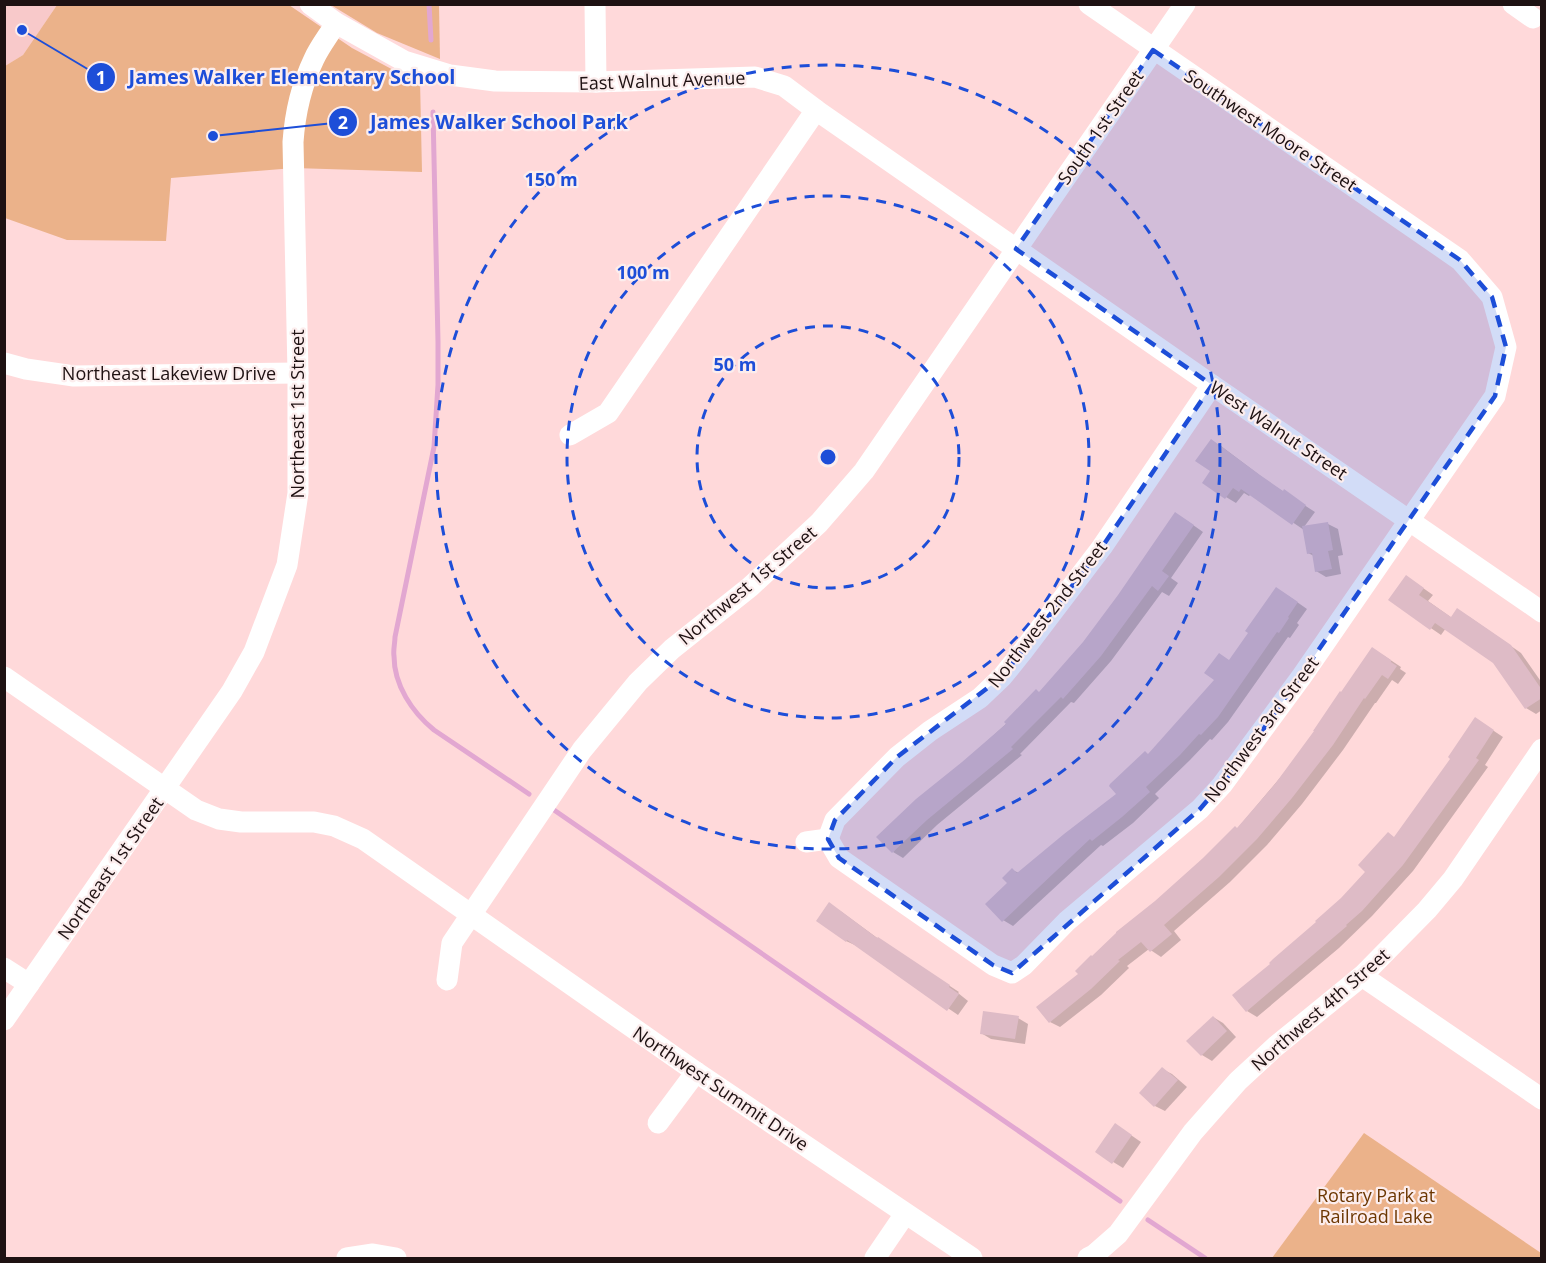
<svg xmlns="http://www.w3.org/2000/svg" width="1546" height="1263" viewBox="0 0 1546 1263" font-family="'Open Sans',sans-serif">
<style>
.built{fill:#f8c9ca}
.green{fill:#ebb28a}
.shadow{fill:#0003}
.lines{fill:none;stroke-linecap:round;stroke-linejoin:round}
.stream{stroke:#e2a7d1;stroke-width:5}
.building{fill:#debbc6}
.minor{stroke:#fff;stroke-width:21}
.marked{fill:#1d4ed8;fill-opacity:0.2;stroke:#1d4ed8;stroke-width:4.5;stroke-dasharray:12 8;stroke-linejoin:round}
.ring{fill:none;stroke:#1d4ed8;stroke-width:3;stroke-dasharray:10 8}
.labels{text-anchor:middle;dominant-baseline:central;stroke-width:4.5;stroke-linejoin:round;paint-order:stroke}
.street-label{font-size:18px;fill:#1e1112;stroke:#fceded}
.park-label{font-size:18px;fill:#6c3702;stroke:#fceded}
.centre{fill:#1d4ed8;stroke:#fceded;stroke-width:3}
.ring-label{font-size:18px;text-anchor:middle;font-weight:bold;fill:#1d4ed8;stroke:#fceded;stroke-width:4.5;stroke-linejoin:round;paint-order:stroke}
.leader{fill:none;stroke:#1d4ed8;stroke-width:2}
.callout-dot{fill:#1d4ed8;stroke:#fceded;stroke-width:2}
.mark-label{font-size:18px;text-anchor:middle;font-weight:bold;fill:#fff}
.callout-label{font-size:20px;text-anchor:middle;font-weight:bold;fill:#1d4ed8;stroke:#fceded;stroke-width:4.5;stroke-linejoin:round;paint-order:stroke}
</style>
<rect width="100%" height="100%" fill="#ffd9da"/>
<!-- built -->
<polygon class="built" points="5,5 57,5 23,55 5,66"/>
<!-- green -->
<g class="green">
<polygon points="57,5 289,5 352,48 399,73 420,80 422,172 294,168 171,178 166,241 67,240 5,218 5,66 23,55"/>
<polygon points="331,5 439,5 440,59 377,33"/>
<polygon points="1364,1133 1541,1253 1541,1258 1272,1258"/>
</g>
<!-- shadow -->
<g class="shadow">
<polygon points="1211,441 1221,446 1270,483 1315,512 1304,527 1328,524 1338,529 1343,555 1338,556 1341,574 1326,577 1316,571 1314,556 1308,553 1304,530 1251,494 1249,496 1244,493 1236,503 1226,497 1212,471"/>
<polygon points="1186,520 1203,532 1171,578 1178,583 1169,596 1162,592 1111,661 1074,703 1071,702 1020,754 1022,755 937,825 903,858 893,852 963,763 1040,693 1084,643"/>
<polygon points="1416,583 1433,595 1428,601 1452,618 1468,616 1521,653 1542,683 1542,710 1536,714 1526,708 1494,662 1446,628 1441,635 1390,600"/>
<polygon points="1287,595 1307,609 1297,623 1299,625 1290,638 1288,637 1228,722 1212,740 1210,739 1190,760 1155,794 1159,798 1133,823 1103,846 1101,845 1013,926 1003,920 1012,870 1019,873 1118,794 1150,755 1216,680 1230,661"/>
<polygon points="1383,655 1401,667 1400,669 1406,673 1398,684 1392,680 1376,703 1375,703 1343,750 1302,804 1267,845 1230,882 1174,931 1181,940 1161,957 1149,949 1127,966 1129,968 1101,995 1060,1027 1050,1022 1080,974 1156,902 1237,829"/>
<polygon points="1485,725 1503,737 1485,765 1488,767 1413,871 1372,916 1339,948 1257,1017 1247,1011 1272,964 1342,899 1395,838"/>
<polygon points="839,910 880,940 959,992 958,993 968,1001 958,1015 857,946 846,941"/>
<polygon points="1213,1017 1223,1023 1236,1037 1212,1061 1202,1055 1189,1041"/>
<polygon points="1018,1018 1028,1024 1025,1044 991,1039 981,1033"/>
<polygon points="1162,1069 1172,1074 1187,1087 1165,1111 1155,1106"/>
<polygon points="1125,1131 1141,1142 1123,1168 1097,1152"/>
</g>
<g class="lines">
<!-- stream -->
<g class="stream">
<polyline points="429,4 431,40"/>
<path d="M 433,112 L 438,342 L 438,385 L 434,447 L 395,637 C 395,643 393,650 394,656 C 394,685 412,712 434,730 L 529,794"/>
<polyline points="554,810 1120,1201"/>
<polyline points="1148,1220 1205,1258"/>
</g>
</g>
<!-- building -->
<g class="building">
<polygon points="1211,439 1260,475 1283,491 1284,489 1306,505 1292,525 1241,489 1239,492 1233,488 1225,499 1202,483 1210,471 1195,461"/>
<polygon points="1175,512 1194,525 1162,571 1169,576 1158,591 1152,586 1101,656 1063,699 1061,697 1011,747 1013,749 927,820 892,853 876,837 916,799 962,762 1006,724 1004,722 1036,689 1039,692 1083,642 1118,595"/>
<polygon points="1328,522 1333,550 1328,551 1332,569 1315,572 1312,553 1307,554 1302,526"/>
<polygon points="1406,575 1424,588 1419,595 1451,617 1457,608 1511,645 1542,690 1542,698 1525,709 1493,663 1435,623 1430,630 1388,600"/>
<polygon points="1276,587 1298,602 1288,617 1289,618 1279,633 1277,632 1218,717 1201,735 1199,734 1180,755 1146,787 1150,792 1122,817 1092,841 1090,839 1002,922 985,904 1007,883 1002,878 1012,868 1017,873 1064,834 1116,794 1109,786 1110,784 1145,751 1148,754 1214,680 1204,673 1219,653 1229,660 1248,633 1245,631"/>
<polygon points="1372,647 1391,660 1391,662 1397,666 1388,679 1382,675 1365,699 1364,698 1333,745 1292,798 1257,839 1219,877 1164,925 1172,934 1150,952 1141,942 1118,960 1120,961 1091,989 1049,1023 1036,1007 1078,974 1075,971 1091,955 1092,956 1116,933 1116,932 1155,901 1203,858 1235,826 1237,828 1275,784 1314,731 1313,731 1340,691 1341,692"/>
<polygon points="1475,717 1494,730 1476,758 1479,760 1403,865 1362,911 1346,925 1347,926 1246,1012 1232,995 1270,964 1269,963 1273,959 1316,922 1315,921 1341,898 1365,872 1358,865 1388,832 1394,837 1450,759 1448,757"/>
<polygon points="829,902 877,938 878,937 950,985 949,987 959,994 947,1011 847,940 846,942 816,921"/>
<polygon points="983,1011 1019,1016 1015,1039 980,1034"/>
<polygon points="1213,1016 1227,1031 1201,1056 1186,1041"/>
<polygon points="1162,1067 1178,1080 1154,1107 1139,1093"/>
<polygon points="1115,1123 1132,1135 1112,1164 1095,1152"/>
</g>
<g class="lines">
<!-- minor -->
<g class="minor">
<polyline points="310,4 336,23 404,61 450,75 495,81 596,82 755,77 784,86 816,110 1212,385 1542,612"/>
<polyline points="595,4 596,82"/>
<polyline points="1513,4 1533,18"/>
<polyline points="4,363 26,369 74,376 298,373"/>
<polyline points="570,435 608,413 816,110"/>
<polyline points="4,677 196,810 219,819 241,822 314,822 334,826 363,839 696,1072 972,1258"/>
<polyline points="828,839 835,820 897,757 930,731 980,698 1002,677 1023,651 1102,547 1212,385"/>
<polyline points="806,842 828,839 839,858 993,965 1012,973 1024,965 1067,921 1200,809 1222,785 1302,676 1495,396 1506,347 1492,297 1460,260 1089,4"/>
<polyline points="4,968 29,984"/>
<polyline points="1362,976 1542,1099"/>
<polyline points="447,980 452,943 582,750 638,682 672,649 750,587 819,523 864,471 1185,4"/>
<path d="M 4,1020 L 232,691 L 254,652 L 287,565 L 298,493 L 298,373 L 293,142 C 295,113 301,86 314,59 C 320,46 329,35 336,23"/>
<polyline points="658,1123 696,1072"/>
<polyline points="347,1258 373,1254 396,1258"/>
<polyline points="875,1258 905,1214"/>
<polyline points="1088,1258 1094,1255 1118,1234 1193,1132 1238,1081 1276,1046 1362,976 1427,910 1453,879 1542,749"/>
</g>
</g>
<!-- marked area -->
<path class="marked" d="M 1153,50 L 1460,260 L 1492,297 L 1506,347 L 1495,396 L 1242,760 L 1200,809 L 1012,973 L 993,965 L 839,858 L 828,839 L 835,820 L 897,757 L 1002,677 L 1102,547 L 1212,385 L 1016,249 Z"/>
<!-- distance rings -->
<g class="ring">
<circle cx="828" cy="457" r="131"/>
<circle cx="828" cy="457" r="261"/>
<circle cx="828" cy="457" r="392"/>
</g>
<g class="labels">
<!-- street labels -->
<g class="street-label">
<text transform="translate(662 80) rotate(-2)">East Walnut Avenue</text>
<text transform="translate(1100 127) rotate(-55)">South 1st Street</text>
<text transform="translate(1271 130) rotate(34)">Southwest Moore Street</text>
<text x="169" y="373">Northeast Lakeview Drive</text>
<text transform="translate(297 414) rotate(-90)">Northeast 1st Street</text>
<text transform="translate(1279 430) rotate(34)">West Walnut Street</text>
<text transform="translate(747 585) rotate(-40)">Northwest 1st Street</text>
<text transform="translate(1047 614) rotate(-52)">Northwest 2nd Street</text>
<text transform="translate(1261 729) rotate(-53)">Northwest 3rd Street</text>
<text transform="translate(110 868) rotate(-55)">Northeast 1st Street</text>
<text transform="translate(1320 1009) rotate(-41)">Northwest 4th Street</text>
<text transform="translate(721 1088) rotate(34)">Northwest Summit Drive</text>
</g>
<!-- park labels -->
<g class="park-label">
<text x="1376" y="1195">Rotary Park at<tspan x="1376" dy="21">Railroad Lake</tspan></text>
</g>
</g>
<circle cx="828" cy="457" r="9" class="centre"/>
<g class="ring-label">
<text x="551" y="186">150 m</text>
<text x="643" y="279">100 m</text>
<text x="735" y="371">50 m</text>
</g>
<!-- callouts -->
<path class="leader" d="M22 30L101 77M213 136L343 122"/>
<g class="callout-dot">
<circle cx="22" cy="30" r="6"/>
<circle cx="213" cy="136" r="6"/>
<circle cx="101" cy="77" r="15"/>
<circle cx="343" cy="122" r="15"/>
</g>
<g class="mark-label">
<text x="101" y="84">1</text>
<text x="343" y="129">2</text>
</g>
<g class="callout-label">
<text x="292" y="84">James Walker Elementary School</text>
<text x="499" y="129">James Walker School Park</text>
</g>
<!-- border -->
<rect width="1546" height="1263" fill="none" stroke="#1e1112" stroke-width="12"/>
</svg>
